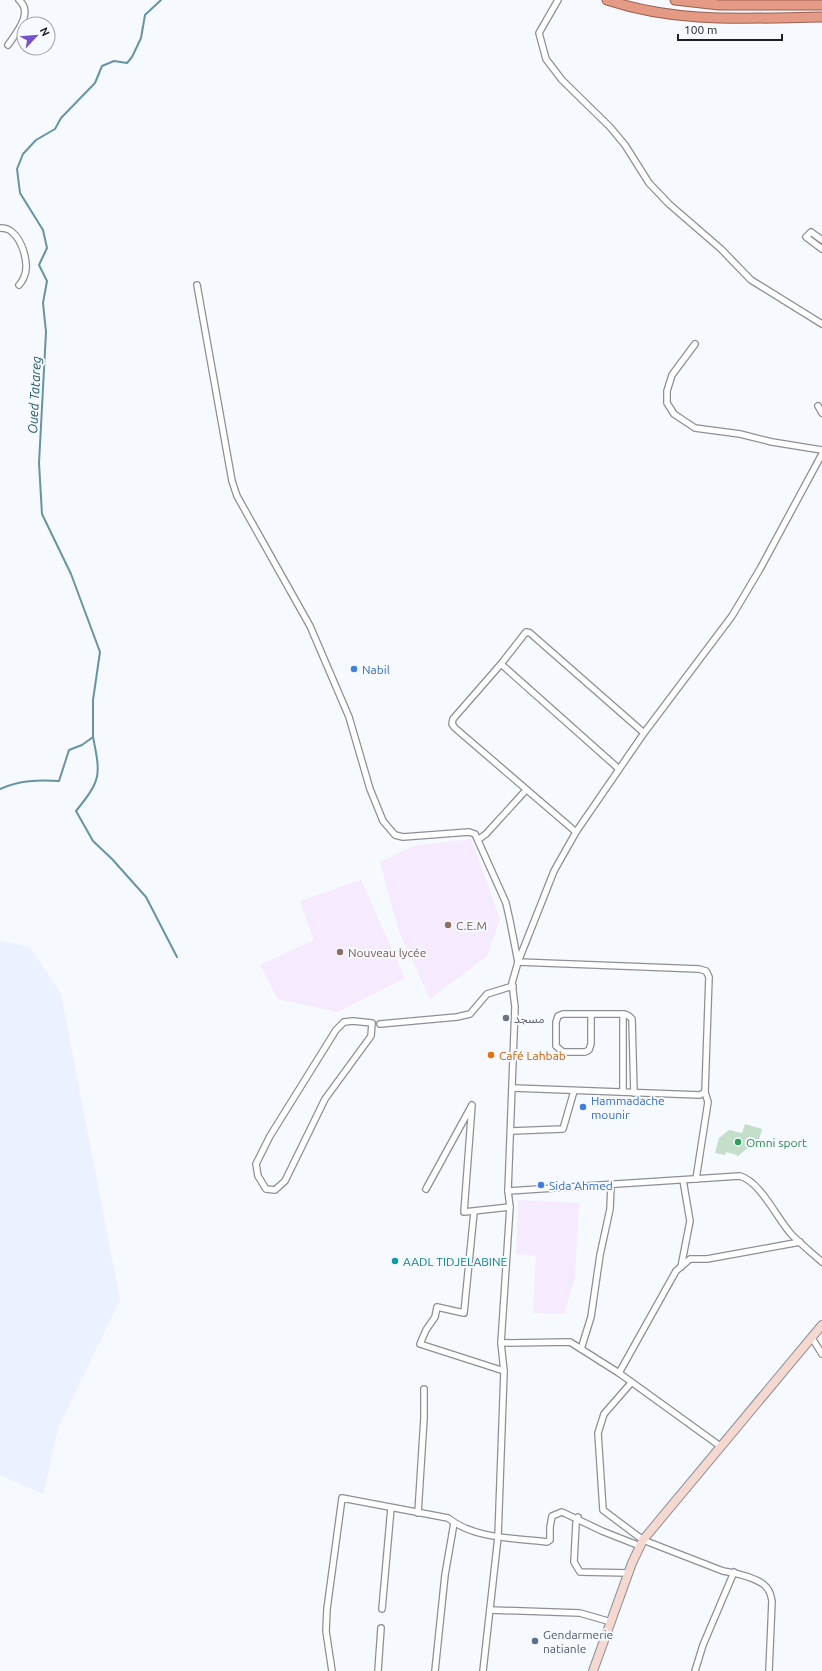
<svg xmlns="http://www.w3.org/2000/svg" width="822" height="1671" viewBox="0 0 822 1671" font-family="Ubuntu,'Noto Sans Arabic',sans-serif">
<style>
.built{fill:#ebf1ff}
.education{fill:#f6eafe}
.green{fill:#c3dfc9}
.lines{fill:none;stroke-linecap:round;stroke-linejoin:round}
.stream{stroke:#6794a3;stroke-width:2}
.minor-casing{stroke:#8c8f95;stroke-width:8}
.secondary-casing{stroke:#8c8f95;stroke-width:10}
.trunk-casing{stroke:#9a5f4e;stroke-width:11}
.minor{stroke:#fff;stroke-width:5.5}
.secondary{stroke:#f5d9d1;stroke-width:8}
.trunk{stroke:#e49a84;stroke-width:9}
.shop-dot{fill:#3f7fe0;stroke:#f6f9fe;stroke-width:1.5}
.education-dot{fill:#8d6e63;stroke:#f6f9fe;stroke-width:1.5}
.worship-dot{fill:#6b7280;stroke:#f6f9fe;stroke-width:1.5}
.food-dot{fill:#e8710a;stroke:#f6f9fe;stroke-width:1.5}
.leisure-dot{fill:#2e9e5b;stroke:#f6f9fe;stroke-width:1.5}
.culture-dot{fill:#0f9aa8;stroke:#f6f9fe;stroke-width:1.5}
.service-dot{fill:#5c6f8a;stroke:#f6f9fe;stroke-width:1.5}
.labels{text-anchor:middle;dominant-baseline:central;stroke-width:4;stroke-linejoin:round;paint-order:stroke}
.shop-label{font-size:12px;fill:#366cbe;stroke:#f6f9fe;text-anchor:start}
.education-label{font-size:12px;fill:#785e54;stroke:#f6f9fe;text-anchor:start}
.worship-label{font-size:12px;fill:#5b616d;stroke:#f6f9fe;text-anchor:start}
.food-label{font-size:12px;fill:#c56008;stroke:#f6f9fe;text-anchor:start}
.leisure-label{font-size:12px;fill:#27864d;stroke:#f6f9fe;text-anchor:start}
.culture-label{font-size:12px;fill:#0d838f;stroke:#f6f9fe;text-anchor:start}
.service-label{font-size:12px;fill:#4e5e75;stroke:#f6f9fe;text-anchor:start}
.water-label{font-size:13px;font-style:italic;fill:#205664;stroke:#f6f9fe}
</style>
<rect width="100%" height="100%" fill="#f6f9fe"/>
<!-- built -->
<polygon class="built" points="0,941 30,947 61,994 120,1300 59,1426 43,1494 0,1475"/>
<!-- education -->
<g class="education">
<polygon points="471,839 500,919 487,956 430,999 399,931 380,862 413,846"/>
<polygon points="361,880 405,978 337,1012 278,999 260,965 314,940 300,901"/>
<polygon points="518,1200 579,1203 575,1277 564,1314 533,1313 536,1256 516,1254"/>
</g>
<!-- green -->
<polygon class="green" points="745,1124 762,1129 757,1148 750,1146 737,1157 737,1155 726,1152 725,1155 715,1153 719,1138 729,1130 742,1133"/>
<g class="lines">
<!-- stream -->
<g class="stream">
<path d="M 93,737 C 101,776 101,780 76,811 L 93,841 L 112,859 L 146,897 L 177,957"/>
<path d="M 0,789 C 20,780 38,780 59,781 L 69,750 L 82,745 L 93,737 L 93,700 L 100,652 L 71,574 L 42,514 L 39,463 L 46,332 L 43,303 L 47,281 L 39,265 L 47,248 L 43,230 L 20,193 L 17,169 L 23,154 L 36,140 L 55,129 L 61,118 L 95,83 L 102,66 L 114,61 L 127,63 L 132,57 L 141,38 L 145,15 L 161,0"/>
</g>
<!-- minor casing -->
<g class="minor-casing">
<g id="minor">
<polyline points="558,0 539,33 546,59 562,80 610,127 625,145 649,183 669,204 721,249 751,280 822,324"/>
<path d="M 8,45 C 16,33 34,13 19,0"/>
<path d="M 0,228 C 4,228 9,229 12,232 C 22,240 30,264 24,277 C 23,280 21,283 19,285"/>
<polyline points="822,240 811,232 806,237 822,249"/>
<polyline points="197,285 232,481 237,496 310,626 349,717 370,789 383,821 395,835 403,837 469,832 475,834 506,903 510,921 518,962 512,983 515,1007 508,1191 510,1207 501,1343 504,1371 498,1537 483,1671"/>
<polyline points="695,344 672,375 667,391 667,403 674,414 695,428 740,434 772,442 822,450"/>
<polyline points="818,406 822,413"/>
<polyline points="501,664 619,769"/>
<polyline points="576,832 455,728 452,724 453,719 501,664 526,632 530,633 644,733"/>
<polyline points="479,839 486,834 526,790"/>
<path d="M 591,1014 L 591,1044 L 589,1050 L 585,1052 L 563,1052 L 556,1046 L 556,1022 L 558,1016 L 563,1014 L 623,1014 C 627,1014 629,1016 632,1019 L 634,1093"/>
<polyline points="623,1014 623,1092"/>
<polygon points="353,1021 372,1023 371,1036 325,1099 285,1181 275,1190 266,1189 258,1176 256,1164 270,1136 336,1030 344,1022"/>
<polyline points="380,1024 457,1017 470,1014 487,994 513,986"/>
<polyline points="513,1088 700,1095 705,1092 709,977 706,971 699,969 518,962 554,871 576,832 644,733 732,616 760,569 822,454"/>
<polyline points="511,1131 563,1129 574,1091"/>
<polyline points="696,1179 708,1102 705,1092"/>
<polyline points="426,1189 472,1105 464,1212 510,1207"/>
<path d="M 508,1191 L 740,1176 C 761,1182 777,1219 792,1235 C 802,1245 812,1253 822,1262"/>
<polyline points="474,1212 464,1313 437,1307 435,1317 426,1330 420,1344 504,1371"/>
<polyline points="681,1267 690,1221 683,1180"/>
<polyline points="812,1338 822,1354"/>
<polyline points="501,1343 570,1342 619,1373 720,1446"/>
<polyline points="581,1349 591,1317 600,1255 610,1209 611,1185"/>
<polyline points="619,1373 676,1271 690,1259 707,1259 800,1242"/>
<path d="M 631,1383 L 604,1414 L 598,1433 L 603,1510 L 643,1540 L 723,1571 C 735,1573 753,1577 763,1584 C 769,1588 771,1594 772,1601 L 769,1671"/>
<polyline points="418,1513 424,1418 424,1389"/>
<polyline points="578,1517 576,1523 574,1562 580,1572 629,1573"/>
<polyline points="382,1609 391,1508"/>
<polyline points="490,1610 580,1613 611,1622"/>
<path d="M 332,1671 L 326,1631 L 327,1609 L 342,1498 L 448,1518 C 474,1539 515,1538 547,1542 L 550,1540 L 550,1527 L 552,1516 L 562,1512 L 602,1531 L 640,1546"/>
<polyline points="378,1671 381,1628"/>
<polyline points="435,1671 445,1575 454,1523"/>
<polyline points="695,1671 703,1645 734,1572"/>
</g>
</g>
<!-- secondary casing -->
<g class="secondary-casing">
<polyline id="secondary" points="593,1671 632,1563 643,1540 822,1325"/>
</g>
<!-- trunk casing -->
<g class="trunk-casing">
<g id="trunk">
<path d="M 607,0 C 680,24 747,18 822,17"/>
<polyline points="675,0 719,5 822,5"/>
</g>
</g>
<!-- minor -->
<use href="#minor" class="minor"/>
<!-- secondary -->
<use href="#secondary" class="secondary"/>
<!-- trunk -->
<use href="#trunk" class="trunk"/>
</g>
<!-- markers -->
<g class="shop-dot">
<circle cx="354" cy="669" r="4"/>
<circle cx="583" cy="1107" r="4"/>
<circle cx="541" cy="1185" r="4"/>
</g>
<g class="education-dot">
<circle cx="448" cy="925" r="4"/>
<circle cx="340" cy="952" r="4"/>
</g>
<circle class="worship-dot" cx="506" cy="1018" r="4"/>
<circle class="food-dot" cx="491" cy="1055" r="4"/>
<circle class="leisure-dot" cx="738" cy="1142" r="4"/>
<circle class="culture-dot" cx="395" cy="1261" r="4"/>
<circle class="service-dot" cx="535" cy="1641" r="4"/>
<g class="labels">
<!-- shop labels -->
<g class="shop-label">
<text x="362" y="669">Nabil</text>
<text x="591" y="1100">Hammadache<tspan x="591" dy="14">mounir</tspan></text>
<text x="549" y="1185">Sida Ahmed</text>
</g>
<!-- education labels -->
<g class="education-label">
<text x="456" y="925">C.E.M</text>
<text x="348" y="952">Nouveau lycée</text>
</g>
<!-- worship labels -->
<g class="worship-label">
<text x="514" y="1018">مسجد</text>
</g>
<!-- food labels -->
<g class="food-label">
<text x="499" y="1055">Café Lahbab</text>
</g>
<!-- leisure labels -->
<g class="leisure-label">
<text x="746" y="1142">Omni sport</text>
</g>
<!-- culture labels -->
<g class="culture-label">
<text x="403" y="1261">AADL TIDJELABINE</text>
</g>
<!-- service labels -->
<g class="service-label">
<text x="543" y="1634">Gendarmerie<tspan x="543" dy="14">natianle</tspan></text>
</g>
<!-- water labels -->
<g class="water-label">
<text transform="translate(34 395) rotate(-87)">Oued Tatareg</text>
</g>
</g>
<!-- north arrow -->
<g transform="translate(36 36) rotate(64)"><circle r="19" fill="#f6f9fe" stroke="#a0a2a6"/>
<path d="M0-3L7 15L0 10L-7 15Z" fill="#7653cc"/>
<text y="-6" font-size="11" font-weight="bold" text-anchor="middle" fill="#1f2023">N</text>
</g>
<!-- scale -->
<path d="M678 34v6h104v-6" fill="none" stroke="#1f2023" stroke-width="2"/>
<text x="684" y="34" font-size="12" fill="#1f2023" stroke="#f6f9fe" stroke-width="3" paint-order="stroke">100 m</text>
</svg>
